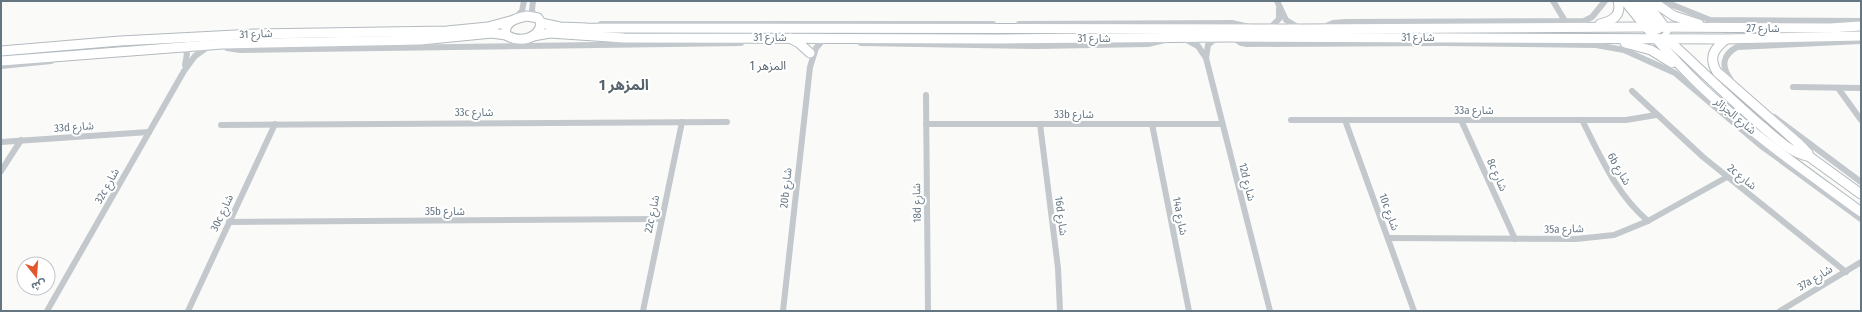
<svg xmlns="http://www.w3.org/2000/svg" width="1862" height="312" viewBox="0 0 1862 312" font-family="'Fira Sans Condensed','Noto Sans Arabic',sans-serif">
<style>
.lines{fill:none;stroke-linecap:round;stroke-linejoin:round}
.secondary-casing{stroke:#b3babf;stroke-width:11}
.street{stroke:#c3c8cc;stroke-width:6}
.secondary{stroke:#fff;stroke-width:9}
.labels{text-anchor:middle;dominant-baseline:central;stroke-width:4;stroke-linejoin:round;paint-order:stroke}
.street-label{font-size:11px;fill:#657683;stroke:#fff}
.neighbourhood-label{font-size:12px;fill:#57646e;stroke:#fff}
.district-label{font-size:15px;font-weight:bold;fill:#57646e;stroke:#fff}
</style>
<rect width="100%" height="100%" fill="#fafaf8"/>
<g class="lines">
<!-- secondary casing -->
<g class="secondary-casing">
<g id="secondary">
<path d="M 1625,1 C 1655,39 1687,76 1724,107 C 1767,145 1815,178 1861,212"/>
<polyline points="1636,1 1658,29"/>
<polyline points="1645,1 1667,30"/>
<polyline points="1652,1 1674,16 1699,24"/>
<path d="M 527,16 L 538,18 L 541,23 C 539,40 519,43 506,35 C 503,22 516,18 527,16 Z"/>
<polyline points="541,23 560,27 587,28 1302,29 1644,27 1830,28 1861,26"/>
<path d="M 1600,24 C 1613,21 1622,15 1618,1"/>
<polyline points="533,36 550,33 624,38 1000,39 1230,37 1726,39 1861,36"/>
<path d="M 1665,37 C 1698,67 1730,99 1764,128 C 1777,139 1790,152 1807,156 L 1808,153 L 1799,144 L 1717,72 C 1708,57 1714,49 1726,39"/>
<polyline points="790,38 799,43 810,53"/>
<polyline points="1625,43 1651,50 1672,63"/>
<polyline points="1,51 120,41 255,34 447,31 488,27 510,21"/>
<polyline points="1,61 222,44 421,40 492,33 506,35"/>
<polyline points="1803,152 1861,194"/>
</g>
</g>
<!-- street -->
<g class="street">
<polyline points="533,1 532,10 534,17"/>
<polyline points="1277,1 1286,20 1299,28"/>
<polyline points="1553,1 1565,21"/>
<polyline points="1663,1 1710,20 1861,21"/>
<polyline points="515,18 522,11 524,1"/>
<polyline points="601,24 993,24"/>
<polyline points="1019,24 1232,23 1249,27"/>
<polyline points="1270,28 1279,19 1279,9"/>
<polyline points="1322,28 1333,23 1346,22 1584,21 1592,17 1605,1"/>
<polyline points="1232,37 1241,43 1247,44 1443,43 1596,45 1624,50 1675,73 1760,145 1861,219"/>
<polyline points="1185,39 1198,46 1206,58 1270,311"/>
<polyline points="861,43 1037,46 1148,44 1169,39"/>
<polyline points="224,45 227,48 240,50 741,43"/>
<polyline points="179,47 185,49 187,54 185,65"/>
<polyline points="1206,58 1208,45 1216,38"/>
<polyline points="1,66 51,61"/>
<path d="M 1731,80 C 1721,67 1722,55 1737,47 L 1861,41"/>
<polyline points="1793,87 1861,88"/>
<polyline points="1838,88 1861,120"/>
<polyline points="1632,91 1703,157 1846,272"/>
<polyline points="926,95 928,311"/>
<polyline points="1774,117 1861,182"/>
<polyline points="1291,120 1626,120 1656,115"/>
<polyline points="1345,120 1414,311"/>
<polyline points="1461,120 1515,239"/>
<path d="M 1582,120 C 1601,157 1616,194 1648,221"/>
<polyline points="926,124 1222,124"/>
<polyline points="1040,124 1058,268 1060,311"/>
<polyline points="1152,124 1189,311"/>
<polyline points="221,125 727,122"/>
<polyline points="1,142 149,132"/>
<polyline points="1,171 21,140"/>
<polyline points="229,222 661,219"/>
<polyline points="1388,238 1576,239 1614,235 1648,221 1727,177"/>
<polyline points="47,311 184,71 195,56 209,46"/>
<polyline points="188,311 275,124"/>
<polyline points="643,311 682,122"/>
<polyline points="783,311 810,67 816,48 824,39"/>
<polyline points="1780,311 1861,262"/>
</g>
<!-- secondary -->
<use href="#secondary" class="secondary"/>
</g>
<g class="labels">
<!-- street labels -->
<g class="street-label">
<text x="1763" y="28">شارع 27</text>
<text transform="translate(256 34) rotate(-2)">شارع 31</text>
<text x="770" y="37">شارع 31</text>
<text x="1418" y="37">شارع 31</text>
<text x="1094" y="38">شارع 31</text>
<text x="1474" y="110">33a شارع</text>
<text x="474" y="112">33c شارع</text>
<text x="1074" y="114">33b شارع</text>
<text transform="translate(1735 116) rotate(40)">شارع الجزائر</text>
<text transform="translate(74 127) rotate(-4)">33d شارع</text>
<text transform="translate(1619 169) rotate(60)">6b شارع</text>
<text transform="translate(1497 175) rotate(66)">8c شارع</text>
<text transform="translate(1742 177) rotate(39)">2c شارع</text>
<text transform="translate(1247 182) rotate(76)">12d شارع</text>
<text transform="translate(107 186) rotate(-61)">32c شارع</text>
<text transform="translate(786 188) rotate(-84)">20b شارع</text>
<text transform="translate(917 203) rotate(-91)">18d شارع</text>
<text x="445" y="211">35b شارع</text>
<text transform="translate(1389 212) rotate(70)">10c شارع</text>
<text transform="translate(222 213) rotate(-65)">30c شارع</text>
<text transform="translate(652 214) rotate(-78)">22c شارع</text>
<text transform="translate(1061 216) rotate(83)">16d شارع</text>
<text transform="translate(1180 216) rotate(79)">14a شارع</text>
<text transform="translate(1564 229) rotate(-1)">35a شارع</text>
<text transform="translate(1815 278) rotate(-31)">37a شارع</text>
</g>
<!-- neighbourhood labels -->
<g class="neighbourhood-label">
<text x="768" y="66">المزهر 1</text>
</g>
<!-- district labels -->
<g class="district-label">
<text x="624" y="85">المزهر 1</text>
</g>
</g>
<!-- border -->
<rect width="1862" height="312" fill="none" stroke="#657683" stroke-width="4"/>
<!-- north arrow -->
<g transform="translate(36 276) rotate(163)"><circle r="19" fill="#ffffff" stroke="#c1c8cd"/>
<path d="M0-3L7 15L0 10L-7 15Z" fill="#e4572e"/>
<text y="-6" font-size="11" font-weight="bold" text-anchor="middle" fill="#657683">ش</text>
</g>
</svg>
